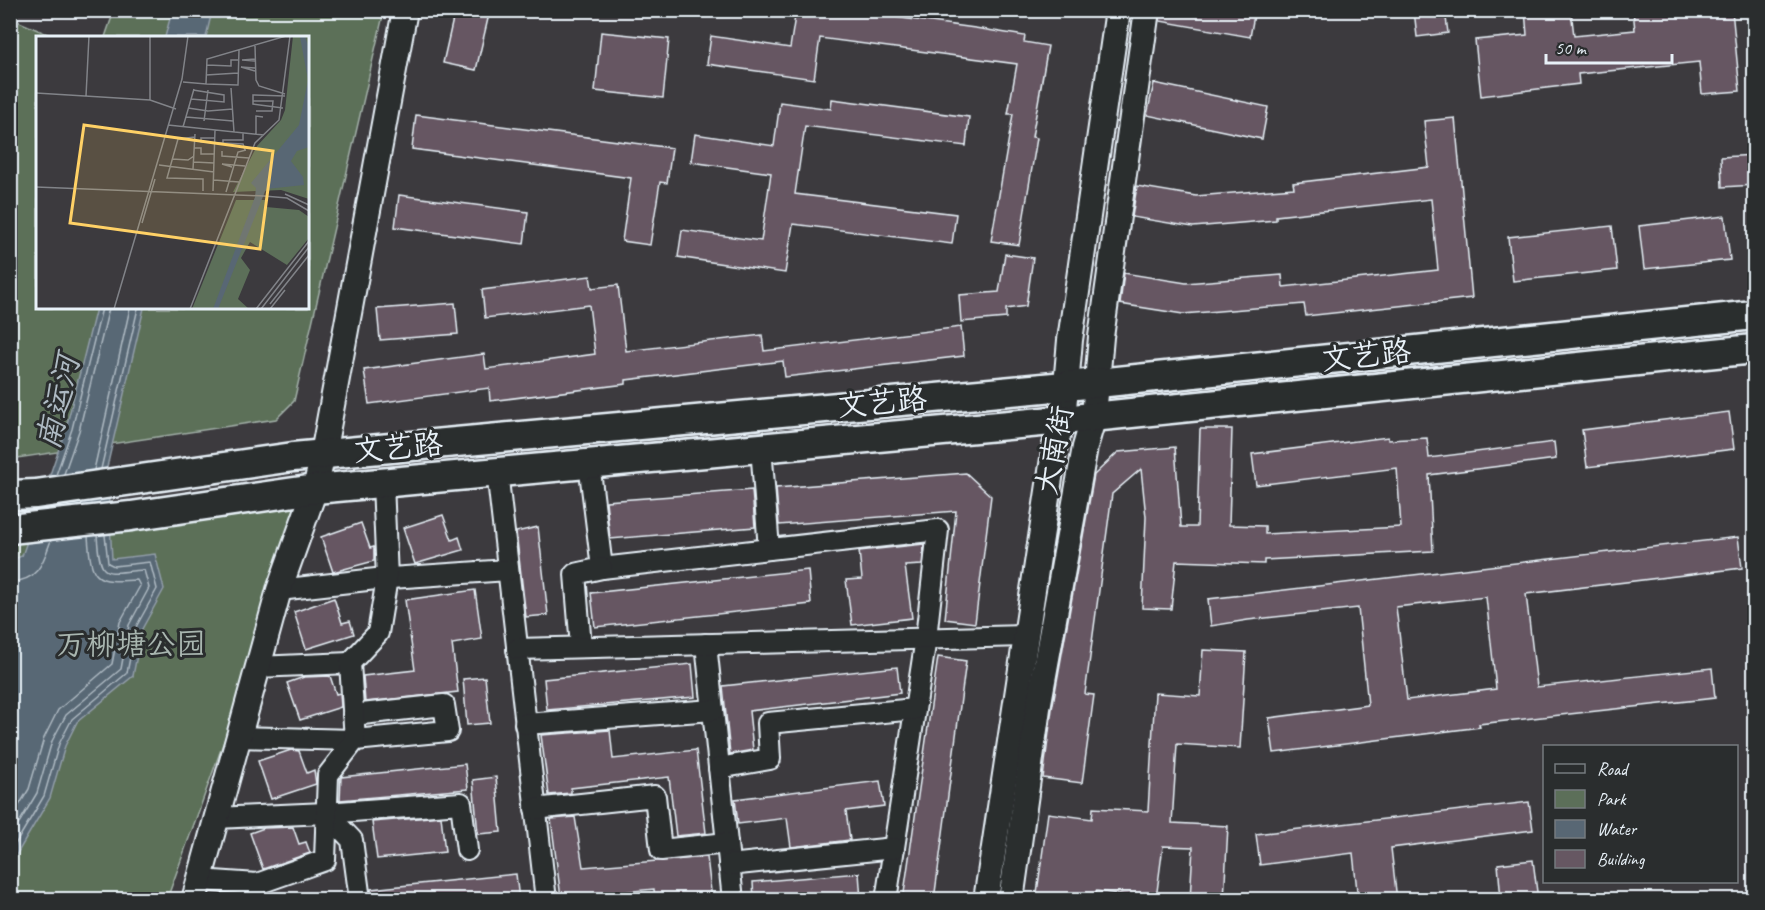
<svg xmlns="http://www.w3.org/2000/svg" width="1765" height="910" viewBox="0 0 1765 910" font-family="Caveat,'LXGW WenKai TC',sans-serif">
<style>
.green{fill:#5c6f59;stroke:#a2b0a8;stroke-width:1.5}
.water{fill:#586774;stroke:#929ea9;stroke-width:1.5}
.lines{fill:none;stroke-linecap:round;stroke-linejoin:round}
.shore{stroke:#aebac3;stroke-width:1.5}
.building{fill:#665762;stroke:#e8f1f8;stroke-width:1.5;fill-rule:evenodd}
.minor-casing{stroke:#e8f1f8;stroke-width:24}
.tertiary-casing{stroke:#e8f1f8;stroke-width:28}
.secondary-casing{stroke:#e8f1f8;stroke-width:33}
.minor{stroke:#2a2d2e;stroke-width:20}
.tertiary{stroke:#2a2d2e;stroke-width:24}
.secondary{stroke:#2a2d2e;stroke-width:28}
.labels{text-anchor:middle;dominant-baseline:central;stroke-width:6;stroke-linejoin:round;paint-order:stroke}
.street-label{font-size:30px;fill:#e8f1f8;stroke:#2a2d2e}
.park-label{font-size:30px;fill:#a9b6b0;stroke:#2a2d2e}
.water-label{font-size:32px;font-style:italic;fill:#aebac3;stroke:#2a2d2e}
.inset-road{fill:none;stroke:#818388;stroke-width:1.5}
.view{fill:#ffd166;fill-opacity:0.15;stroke:#ffd166;stroke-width:3}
.inset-edge{fill:none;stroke:#e8f1f8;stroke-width:3}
</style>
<rect width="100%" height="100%" fill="#3c3a3e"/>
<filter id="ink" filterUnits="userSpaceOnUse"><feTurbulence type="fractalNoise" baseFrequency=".0167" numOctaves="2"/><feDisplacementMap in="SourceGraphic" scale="12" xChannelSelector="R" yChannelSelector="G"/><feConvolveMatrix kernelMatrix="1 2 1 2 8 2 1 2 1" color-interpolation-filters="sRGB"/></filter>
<g filter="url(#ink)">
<!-- green -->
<g class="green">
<polygon points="114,11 384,11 294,401 276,419 11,459 10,18 54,37 38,38 38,308 308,308 308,38 105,37"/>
<polygon points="315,489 167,899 11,900 11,542"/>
</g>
<!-- water -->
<g class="water">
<polygon points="172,11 212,11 206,37 165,37"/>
<polygon points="96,308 144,308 107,467 112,559 155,554 164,589 142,629 133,676 77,722 65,746 50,798 11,864 11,560 22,556 66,428"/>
</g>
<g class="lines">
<!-- shore -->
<g class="shore">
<polyline points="101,469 138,308"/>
<polyline points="94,470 130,308"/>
<polyline points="64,474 79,431 109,308"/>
<polyline points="56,475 72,429 102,308"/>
<path d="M 10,582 C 38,581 43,563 51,540"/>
<path d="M 10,820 L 29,789 L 44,738 L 58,710 L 112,664 L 120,622 L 140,586 L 137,580 C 94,583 91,580 88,536"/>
<path d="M 10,838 L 37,793 L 52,741 L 66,715 L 121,669 L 129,625 L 149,588 L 144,570 C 104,572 100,582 97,535"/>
<polyline points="10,853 44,796 59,744 72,719 127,673 136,627 157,589 150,562 114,566 108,563 105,535"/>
</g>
</g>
<!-- building -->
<g class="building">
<polygon points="455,10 490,10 476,70 443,63"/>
<polygon points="796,10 843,10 975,28 1025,36 1024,42 1048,46 1032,137 1037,138 1019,245 991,241 1013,114 1008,114 1017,64 820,38 814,79 707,64 711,36 790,48"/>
<polygon points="1161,10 1255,10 1250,37 1160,21"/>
<polygon points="1414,10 1445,10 1448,33 1417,37"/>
<polygon points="1525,10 1571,10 1574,36 1635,30 1633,10 1732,10 1740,91 1702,94 1699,62 1578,74 1579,84 1481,96 1475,40 1527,35"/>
<polygon points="601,32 669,39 663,98 595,91"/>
<polygon points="1154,83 1268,107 1262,139 1147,115"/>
<polygon points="832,99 969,117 966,146 805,126 795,194 956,214 952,244 793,224 785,273 678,257 682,230 761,241 771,173 691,162 695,134 774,146 780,102 831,109"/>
<polygon points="416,115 672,148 667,183 660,182 650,245 622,241 631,178 412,149"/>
<polygon points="1455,118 1472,298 1306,316 1304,304 1183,314 1120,304 1124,273 1186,283 1282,275 1283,287 1438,270 1431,199 1276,216 1276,220 1193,227 1132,217 1137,186 1196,196 1294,188 1293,183 1429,167 1424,121"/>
<polygon points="1755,155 1755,185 1722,187 1721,157"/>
<polygon points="399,195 528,212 524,244 395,227"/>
<polygon points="1725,216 1730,260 1644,269 1639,226"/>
<polygon points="1612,226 1617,270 1513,281 1508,237"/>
<polygon points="1005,254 1033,258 1026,306 1006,309 1006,318 961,322 959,295 999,292"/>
<polygon points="590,276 592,288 618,285 626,351 762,335 764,351 961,327 964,356 785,377 783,361 626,380 626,384 490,401 489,388 369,404 364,370 484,354 486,369 595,354 589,305 485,318 482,290"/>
<polygon points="455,303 458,334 380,340 377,309"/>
<polygon points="1729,412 1734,449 1587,467 1582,430"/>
<polygon points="1200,429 1232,429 1229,525 1265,526 1265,534 1401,527 1397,468 1256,485 1252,454 1388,437 1388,440 1427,438 1429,458 1554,442 1556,459 1429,475 1433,551 1264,560 1264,564 1176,561 1171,609 1142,608 1146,517 1141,469 1112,494 1085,694 1094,695 1082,783 1043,778 1052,709 1094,475 1118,452 1175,447 1181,527 1197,527"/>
<polygon points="966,473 991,496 975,623 945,619 956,511 779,525 776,488"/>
<polygon points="752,490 755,527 610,539 606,501"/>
<polygon points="443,515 452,540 459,537 463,550 415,564 403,528"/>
<polygon points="361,523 370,548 374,547 374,561 333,572 321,537"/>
<polygon points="538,527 548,615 526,617 516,532"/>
<path d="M 1738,537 L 1742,568 L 1526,594 L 1537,687 L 1712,668 L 1715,698 L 1479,724 L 1480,727 L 1274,753 L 1269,718 L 1368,705 L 1358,608 L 1248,620 L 1211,626 L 1208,599 ZM 1486,597 L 1496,689 L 1407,700 L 1396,607 Z"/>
<polygon points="924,544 922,565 905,566 912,618 852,625 846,580 862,579 859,551"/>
<polygon points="808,570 811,604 595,627 591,593"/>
<polygon points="475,590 482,639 452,644 458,692 365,702 363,676 415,670 405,600"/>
<polygon points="334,598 342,623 350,621 354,634 306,649 294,612"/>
<polygon points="1203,650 1246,652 1240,748 1177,744 1172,823 1228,826 1224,900 1190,900 1193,847 1163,846 1156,899 1096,891 1096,900 1036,900 1048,813 1092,819 1093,808 1148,811 1155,693 1200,696"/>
<polygon points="938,657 966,661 934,900 903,900"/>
<polygon points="692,664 695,697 547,710 544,679"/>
<polygon points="897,667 900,693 749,711 753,750 730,754 723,686"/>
<polygon points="330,676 336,694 340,693 341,707 300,720 287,683 304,677"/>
<polygon points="485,677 490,723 467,725 463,679"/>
<polygon points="610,730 613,759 696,750 706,833 676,836 669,777 571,788 571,793 549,795 541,735"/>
<polygon points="291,750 299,751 307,773 314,770 316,784 271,799 258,761"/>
<polygon points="465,764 468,789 340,800 341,777"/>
<polygon points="496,777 501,832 478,834 473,780"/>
<polygon points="880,781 884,806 846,811 850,840 791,847 787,818 738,824 735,799"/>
<polygon points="1529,802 1533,830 1391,848 1397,900 1358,900 1353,853 1260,865 1256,834"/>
<polygon points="441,816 445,852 377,859 372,822"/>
<polygon points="575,817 583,867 707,857 712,900 655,900 654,889 561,898 551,819"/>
<polygon points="293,827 299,844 306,842 310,853 263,869 250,833 264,828"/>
<polygon points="1533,860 1538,900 1501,900 1498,864"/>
<polygon points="859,873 861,900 754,900 753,882"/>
<polygon points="516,874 519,900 372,900 371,889"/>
</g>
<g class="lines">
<!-- minor casing -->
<g class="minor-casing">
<g id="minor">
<polyline points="761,447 769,549"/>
<polyline points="589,463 602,568 938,530 926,638 886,900"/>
<polyline points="497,471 546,900"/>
<polyline points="279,590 376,579 508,570"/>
<polyline points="706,644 733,900"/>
<polyline points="581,647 575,574 602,568"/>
<polyline points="517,649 1026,636"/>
<polyline points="257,667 350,663"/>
<polyline points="525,724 713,710"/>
<polyline points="238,737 355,740 448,731 444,705 353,715"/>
<polyline points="719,768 770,759 768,723 915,709"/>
<polyline points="535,809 655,796 661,850 727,843"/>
<polyline points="326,813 352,840 360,900"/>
<polyline points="216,818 326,813 461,803 467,850"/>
<polyline points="729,865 894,848"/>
<polyline points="199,880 257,884 325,860 328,775 355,740 350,663 378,633 387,578 383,483"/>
</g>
</g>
<!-- tertiary casing -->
<g class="tertiary-casing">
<g id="tertiary">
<polyline points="194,900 279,590 315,489 323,454 405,10"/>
<polyline points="986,900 1055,445 1063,420 1070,340 1118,10"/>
<polyline points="1011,900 1038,708 1085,447 1094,416 1101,337 1147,10"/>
</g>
</g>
<!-- secondary casing -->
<g class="secondary-casing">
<g id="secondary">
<polyline points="10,495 36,494 293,457 1098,383 1754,315"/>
<polyline points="10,529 131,516 315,489 1063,420 1754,349"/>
</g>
</g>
<!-- minor -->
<use href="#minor" class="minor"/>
<!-- tertiary -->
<use href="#tertiary" class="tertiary"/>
<!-- secondary -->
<use href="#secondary" class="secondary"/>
</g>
</g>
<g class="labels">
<!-- street labels -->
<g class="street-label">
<text transform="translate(1366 355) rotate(-6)">文艺路</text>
<text transform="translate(882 402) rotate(-5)">文艺路</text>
<text transform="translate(398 447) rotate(-5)">文艺路</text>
<text transform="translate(1054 450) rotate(-79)">大南街</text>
</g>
<!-- park labels -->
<g class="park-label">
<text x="131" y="644">万柳塘公园</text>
</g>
<!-- water labels -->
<g class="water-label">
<text transform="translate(58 402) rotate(-77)">南运河</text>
</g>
</g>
<!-- overview -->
<g transform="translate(36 36)">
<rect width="273" height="273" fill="#3c3a3e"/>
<path d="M 257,0 L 273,0 L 273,163 L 245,154 L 197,156 L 221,110 L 245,84 L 249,74 ZM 200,164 L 229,164 L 230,171 L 263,174 L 273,181 L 273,202 L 251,229 L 214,206 L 205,222 L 214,234 L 202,263 L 213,273 L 156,273 Z" fill="#5c6f59"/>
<path d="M 269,0 L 273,13 L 273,111 L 261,115 L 255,125 L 267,141 L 268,149 L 230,153 L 182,273 L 177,273 L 219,161 L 220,152 L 215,147 L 263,89 L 272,44 L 264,1 Z" fill="#586774"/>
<path class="inset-road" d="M 219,10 L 220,44 L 223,50 L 249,58M 219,23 L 206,24 L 219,25M 171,29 L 195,30 L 195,24 L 202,24M 219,32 L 205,31 L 219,35M 170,39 L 202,37M 147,46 L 170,48 L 171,23 L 250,0M 170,48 L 202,49 L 203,14M 195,52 L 198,96M 0,57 L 114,64 L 140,73M 50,60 L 53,0M 155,63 L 188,66 L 188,59 L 157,54M 114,64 L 114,0M 217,65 L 237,65 L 236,75 L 220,75M 152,72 L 172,75 L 197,73M 247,72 L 217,68 L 217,59 L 249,60M 150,81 L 197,85M 168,85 L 172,54M 132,89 L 228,99M 147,91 L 158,53M 220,98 L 220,80 L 227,81M 159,101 L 142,103 L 131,142 L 167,143 L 167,155M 179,102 L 165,102 L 165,106 L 207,108 L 209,114M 187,107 L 187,104 L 207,104 L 207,97M 158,112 L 165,112 L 165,118 L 178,118M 186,115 L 186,120 L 213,122M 136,123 L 152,124 L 158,120M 158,126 L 178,127M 123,129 L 178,136M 196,131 L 186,128 L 209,130M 157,133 L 159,98M 178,144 L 203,146M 0,151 L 228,160 L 251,162 L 273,175M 177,155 L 179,94M 190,156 L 202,116 L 210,114M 249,158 L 273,169M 106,187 L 119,143M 234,268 L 273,219M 78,273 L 146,43 L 152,0M 154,273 L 219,107 L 243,84 L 254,0M 220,273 L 273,205M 225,273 L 273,211M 234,273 L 249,254"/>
<path class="view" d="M 48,89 L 237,115 L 224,213 L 34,187 Z"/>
<rect width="273" height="273" class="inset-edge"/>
</g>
<!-- margin -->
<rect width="1765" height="910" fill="none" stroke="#2a2d2e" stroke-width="36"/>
<rect x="18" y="18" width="1729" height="874" fill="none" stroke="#e8f1f8" stroke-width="2" filter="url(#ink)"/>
<!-- legend -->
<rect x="1543" y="745" width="195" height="138" fill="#2a2d2e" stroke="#767b7f" stroke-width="1.5"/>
<rect x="1555" y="764" width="30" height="9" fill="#2a2d2e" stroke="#767b7f" stroke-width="1.5"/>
<text x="1597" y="775" font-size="18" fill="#e8f1f8">Road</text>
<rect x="1555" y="790" width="30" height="18" fill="#5c6f59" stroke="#767b7f" stroke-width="1.5"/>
<text x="1597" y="805" font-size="18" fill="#e8f1f8">Park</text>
<rect x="1555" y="820" width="30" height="18" fill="#586774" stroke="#767b7f" stroke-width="1.5"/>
<text x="1597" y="835" font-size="18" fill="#e8f1f8">Water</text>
<rect x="1555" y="850" width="30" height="18" fill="#665762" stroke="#767b7f" stroke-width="1.5"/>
<text x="1597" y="865" font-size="18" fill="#e8f1f8">Building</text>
<!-- scale -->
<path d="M1546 54v9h126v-9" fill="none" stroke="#e8f1f8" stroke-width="3"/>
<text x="1555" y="54" font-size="18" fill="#e8f1f8" stroke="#2a2d2e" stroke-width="4.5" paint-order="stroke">50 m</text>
</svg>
